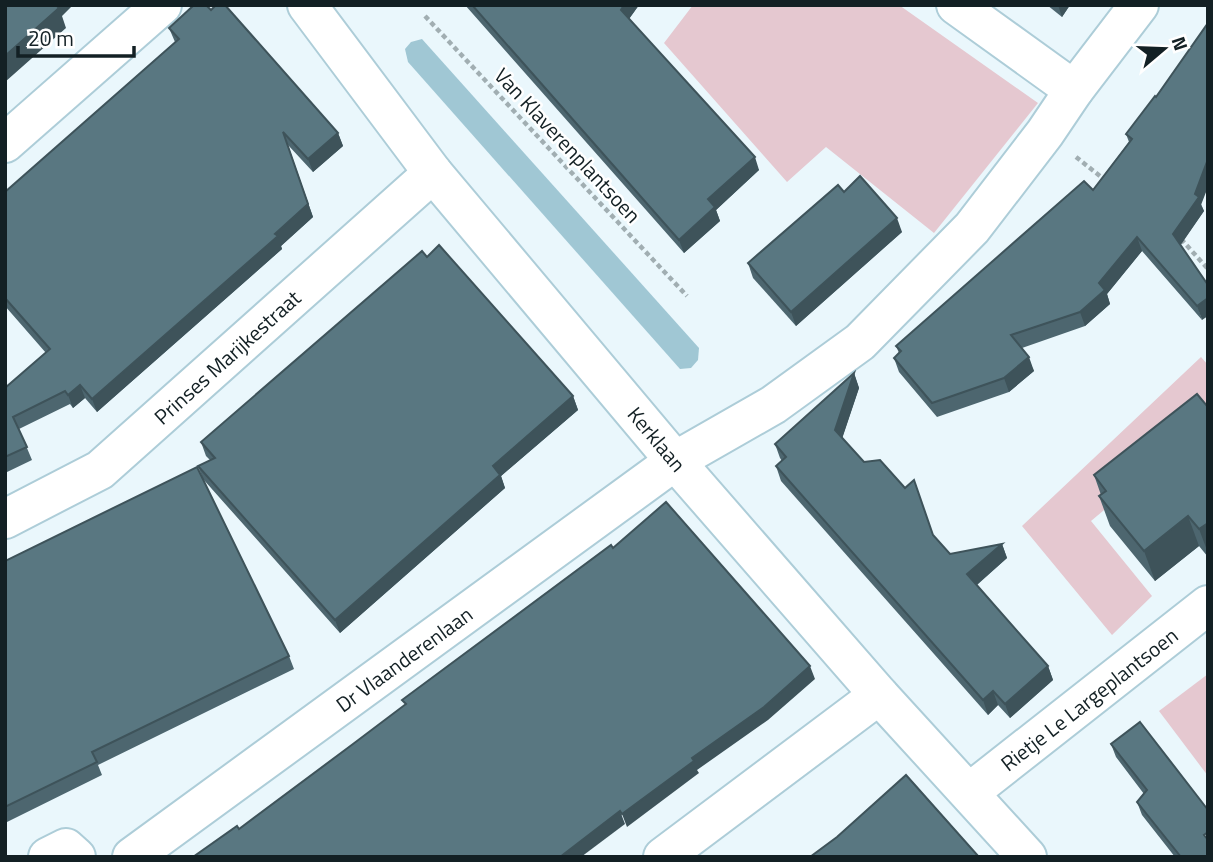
<svg xmlns="http://www.w3.org/2000/svg" width="1213" height="862" viewBox="0 0 1213 862" font-family="'Titillium Web',sans-serif">
<style>
.green{fill:#e5c8d0}
.water{fill:#a0c7d4}
.lines{fill:none;stroke-linecap:round;stroke-linejoin:round}
.minor-casing{stroke:#adcdd8;stroke-width:42}
.path{stroke:#a1aeb2;stroke-width:4.5;stroke-dasharray:5 3.5;stroke-linecap:butt}
.minor{stroke:#fff;stroke-width:38}
.wall{fill:#4d666f}
.shaded-wall{fill:#3e535a}
.building{fill:#597781;stroke:#3e535a;stroke-width:2}
.labels{text-anchor:middle;dominant-baseline:central;stroke-width:5;stroke-linejoin:round;paint-order:stroke}
.street-label{font-size:21px;fill:#132024;stroke:#fff}
</style>
<rect width="100%" height="100%" fill="#eaf7fc"/>
<!-- green -->
<g class="green">
<polygon points="693,5 899,5 1038,103 934,233 826,147 787,182 664,43"/>
<polygon points="1201,357 1208,365 1208,423 1091,521 1152,596 1112,635 1022,526"/>
<polygon points="1208,674 1208,776 1159,711"/>
</g>
<!-- water -->
<polygon class="water" points="422,39 699,348 698,360 691,368 680,369 408,62 405,49 411,42"/>
<g class="lines">
<!-- minor casing -->
<g class="minor-casing">
<g id="minor">
<polyline points="307,5 433,173 675,461 879,695 1027,857"/>
<polyline points="956,5 1074,90"/>
<polyline points="5,143 162,5"/>
<polyline points="5,519 100,470 433,173"/>
<polyline points="970,792 1208,605"/>
<polyline points="48,857 66,848 76,857"/>
<polyline points="132,857 675,461 773,405 860,342 972,228 1045,133 1074,90 1139,5"/>
<polyline points="663,857 879,695"/>
</g>
</g>
<!-- path -->
<g class="path">
<polyline points="425,16 687,296"/>
<polyline points="1076,157 1105,180"/>
<polyline points="1181,239 1208,269"/>
</g>
<!-- minor -->
<use href="#minor" class="minor"/>
</g>
<!-- wall -->
<g class="wall">
<polygon points="465,5 639,5 629,19 759,170 716,210 720,221 684,253"/>
<polygon points="1047,5 1070,5 1062,17"/>
<polygon points="169,28 338,133 343,146 313,172 288,145 313,217 281,246 282,249 97,412 85,398 73,408 70,404 19,429 32,460 5,473 5,388 46,353 5,306 5,192 175,42"/>
<polygon points="1155,96 1204,211 1180,245 1202,320 1142,251 1107,294 1110,304 1085,326 1022,348 1034,371 1009,392 937,417 899,372 894,358 899,353 896,346 1093,190 1129,142 1126,134"/>
<polygon points="844,192 902,232 796,326 753,278 748,263"/>
<polygon points="854,373 859,388 842,438 950,554 1002,544 1007,558 977,585 1048,666 1053,680 1010,718 998,705 988,715 781,481 776,466 782,461 780,458 775,444"/>
<polygon points="573,396 578,410 501,476 505,488 340,633 203,479 198,466 210,460 206,456 201,442"/>
<polygon points="1208,407 1208,557 1199,546 1155,581 1110,526 1099,496 1101,495 1094,475"/>
<polygon points="5,561 289,656 294,669 98,765 102,775 5,823"/>
<polygon points="1111,744 1208,857 1175,857 1142,815 1137,802 1144,794 1116,757"/>
</g>
<!-- shaded-wall -->
<g class="shaded-wall">
<polygon points="53,5 73,5 62,16 66,28 5,82 5,56"/>
<polygon points="624,5 639,5 626,23 621,10"/>
<polygon points="1058,5 1070,5 1062,17"/>
<polygon points="283,132 313,217 281,246 282,249 97,412 92,399 275,234"/>
<polygon points="338,133 343,146 313,172 308,159"/>
<polygon points="755,157 759,170 716,210 720,221 684,253 679,240 708,199"/>
<polygon points="1208,159 1208,187 1201,205 1204,211 1178,249 1173,234 1195,194"/>
<polygon points="897,218 902,232 796,326 791,312"/>
<polygon points="1137,237 1142,251 1107,294 1110,304 1085,326 1080,312 1099,283"/>
<polygon points="1208,298 1208,316 1202,320 1197,306"/>
<polygon points="1029,357 1034,371 1009,392 1004,378"/>
<polygon points="854,373 859,388 840,445 835,430"/>
<polygon points="80,385 85,398 73,408 68,395"/>
<polygon points="573,396 578,410 501,476 505,488 340,633 335,620 493,466"/>
<polygon points="1188,516 1199,546 1155,581 1144,551"/>
<polygon points="1208,523 1208,553 1199,529"/>
<polygon points="1002,544 1007,558 973,588 967,574"/>
<polygon points="810,666 815,679 768,720 697,770 699,773 627,827 622,814 692,758"/>
<polygon points="1048,666 1053,680 1010,718 1005,704"/>
<polygon points="993,691 998,705 988,715 983,700"/>
<polygon points="620,811 625,824 581,857 560,857"/>
</g>
<!-- building -->
<g class="building">
<polygon points="5,5 56,5 59,8 5,56"/>
<polygon points="194,5 206,5 211,10 216,5 225,5 338,133 308,159 283,132 308,204 275,234 278,236 92,399 80,385 68,395 65,391 13,417 27,447 5,457 5,388 50,349 5,298 5,192 179,39 169,28"/>
<polygon points="472,5 624,5 621,10 755,157 708,199 715,207 679,240"/>
<polygon points="1208,23 1208,159 1195,194 1199,197 1173,234 1208,285 1208,298 1197,306 1137,237 1099,283 1105,290 1080,312 1011,335 1029,357 1004,378 932,403 894,358 901,351 896,346 1084,181 1093,190 1132,139 1126,134 1155,96 1156,97"/>
<polygon points="860,176 897,218 791,312 748,263 838,185 844,192"/>
<polygon points="439,245 573,396 493,466 500,475 335,620 198,466 215,458 201,442 422,251 427,257"/>
<polygon points="854,373 835,430 864,462 880,460 905,488 914,480 933,535 950,554 1002,544 967,574 1048,666 1005,704 993,691 983,700 776,466 786,457 775,444"/>
<polygon points="1197,394 1208,407 1208,523 1199,529 1188,516 1144,551 1099,496 1106,491 1094,475"/>
<polygon points="197,467 289,656 92,752 97,762 5,807 5,561"/>
<polygon points="666,502 810,666 764,707 692,758 694,761 622,814 620,811 560,857 193,857 237,826 239,829 353,744 406,704 402,700 611,545 613,548"/>
<polygon points="1140,722 1208,810 1208,832 1204,835 1208,840 1208,857 1181,857 1137,802 1147,790 1111,744"/>
<polygon points="906,775 979,857 810,857 837,837"/>
</g>
<g class="labels">
<!-- street labels -->
<g class="street-label">
<text transform="translate(568 145) rotate(47)">Van Klaverenplantsoen</text>
<text transform="translate(227 357) rotate(-42)">Prinses Marijkestraat</text>
<text transform="translate(657 439) rotate(50)">Kerklaan</text>
<text transform="translate(404 659) rotate(-36)">Dr Vlaanderenlaan</text>
<text transform="translate(1089 699) rotate(-38)">Rietje Le Largeplantsoen</text>
</g>
</g>
<!-- border -->
<rect width="1213" height="862" fill="none" stroke="#132024" stroke-width="14"/>
<!-- north arrow -->
<g transform="translate(1164 49) rotate(71)" stroke="#ffffff" stroke-width="5" paint-order="stroke">
<path d="M0-5L12 26L0 18L-12 26Z" fill="#132024"/>
<text y="-10" font-size="19" font-weight="bold" text-anchor="middle" fill="#132024">N</text>
</g>
<!-- scale -->
<path d="M18 46v10h116v-10" fill="none" stroke="#132024" stroke-width="3.5"/>
<text x="28" y="46" font-size="21" fill="#132024" stroke="#ffffff" stroke-width="5" paint-order="stroke">20 m</text>
</svg>
